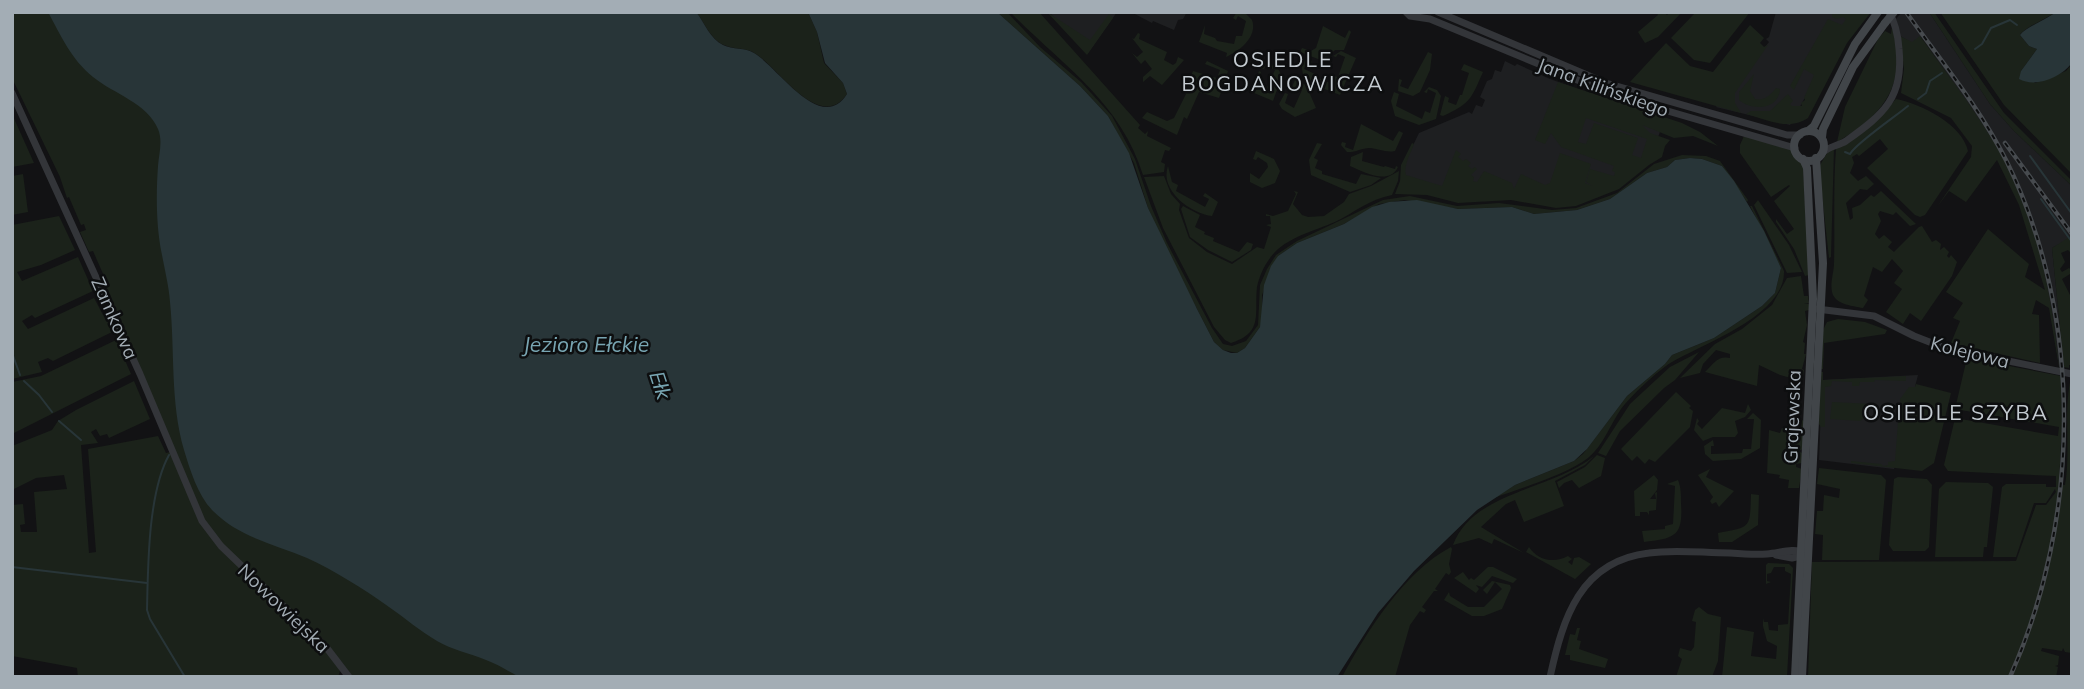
<svg xmlns="http://www.w3.org/2000/svg" width="2084" height="689" viewBox="0 0 2084 689" font-family="Mulish,sans-serif">
<style>
.built{fill:#1e1f21}
.green{fill:#1b221a;fill-rule:evenodd}
.water{fill:#283538}
.lines{fill:none;stroke-linecap:round;stroke-linejoin:round}
.stream{stroke:#283538;stroke-width:2}
.tertiary{stroke:#333539;stroke-width:7}
.secondary{stroke:#414549;stroke-width:8}
.rail-casing{stroke:#464a4e;stroke-width:4.5}
.rail{stroke:#0d0e0f;stroke-width:2;stroke-dasharray:5;stroke-linecap:butt}
.secondary-bridge{stroke:#414549;stroke-width:8}
.labels{text-anchor:middle;dominant-baseline:central;stroke-width:5;stroke-linejoin:round;paint-order:stroke}
.street-label{font-size:19px;fill:#a3adb5;stroke:#0d0e0f}
.neighbourhood-label{font-size:21px;letter-spacing:2px;fill:#c4cbd1;stroke:#0d0e0f}
.water-label{font-size:21px;font-style:italic;fill:#78a5b2;stroke:#0d0e0f}
</style>
<rect width="100%" height="100%" fill="#121214"/>
<!-- built -->
<g class="built">
<polygon points="1049,12 1117,12 1088,53"/>
<polygon points="1131,12 1187,12 1183,19 1178,20 1174,30 1153,21 1152,23"/>
<polygon points="1776,12 1851,12 1844,30 1840,33 1790,125 1716,107 1769,42 1766,39 1769,37"/>
<polygon points="1902,12 1929,12 1990,104 2014,131 2072,186 2072,237 2052,248 2064,367 2059,367 2045,276 2017,186 2004,159 1971,108 1921,37 1912,43 1900,36 1896,19"/>
<polygon points="1505,61 1515,66 1517,64 1550,79 1614,102 1665,117 1650,161 1574,201 1450,190 1405,178 1403,166 1419,133 1469,112 1472,114 1476,105 1482,107 1485,100 1480,97 1487,81 1492,79 1495,70 1501,72"/>
<polygon points="1918,375 1894,469 1819,460 1822,380"/>
</g>
<!-- green -->
<g class="green">
<polygon points="12,12 55,12 166,114 266,509 436,640 552,677 353,677 341,661 338,664 340,671 338,677 78,677 77,668 12,656 12,505 23,504 25,524 20,525 21,532 37,532 34,492 67,489 64,475 36,478 12,490 12,446 52,430 58,421 76,410 134,381 150,419 109,438 107,434 100,436 96,429 91,432 98,443 81,445 89,553 96,552 88,449 158,436 166,453 170,452 102,284 101,278 104,276 93,251 89,252 80,232 86,230 84,224 81,225 69,197 67,198 60,177 12,78"/>
<path d="M 696,12 L 808,12 L 817,32 L 824,63 L 843,83 L 847,94 C 820,133 780,70 756,54 C 746,47 735,50 724,45 C 711,40 705,23 696,12 Z"/>
<polygon points="997,12 1007,12 1040,47 1081,82 1112,116 1135,159 1151,206 1167,243 1212,328 1223,344 1232,346 1246,341 1258,325 1260,285 1267,269 1276,255 1297,241 1383,200 1410,196 1457,206 1499,203 1552,210 1576,208 1617,193 1654,164 1682,155 1706,156 1720,161 1748,200 1747,202 1722,166 1702,159 1690,158 1675,160 1667,167 1647,173 1610,199 1577,210 1534,214 1512,207 1458,209 1405,200 1379,204 1344,224 1297,243 1278,256 1262,295 1262,320 1260,327 1245,348 1237,353 1223,350 1214,342 1164,245 1148,208 1134,163 1108,116 1080,86"/>
<path d="M 1010,12 L 1039,12 L 1140,125 L 1138,128 L 1145,134 L 1148,131 L 1147,136 L 1171,148 L 1169,151 L 1165,150 L 1161,162 L 1165,164 L 1164,172 L 1143,175 C 1120,101 1062,65 1010,12 Z"/>
<polygon points="1047,12 1090,40 1109,14 1113,18 1087,55"/>
<path d="M 1237,12 L 1244,12 L 1252,20 C 1258,36 1240,51 1226,57 L 1227,53 L 1199,42 L 1205,25 L 1204,34 L 1215,38 L 1217,41 L 1234,44 L 1236,36 L 1242,36 L 1246,21 L 1238,16 L 1236,20 L 1233,18 Z"/>
<polygon points="1656,12 1664,12 1667,15 1670,12 1682,12 1658,37 1645,43 1638,32 1658,15"/>
<polygon points="1696,12 1750,12 1710,63 1694,60 1671,38"/>
<path d="M 1832,12 L 1871,12 L 1847,43 L 1808,118 C 1789,131 1767,120 1746,114 L 1751,111 L 1770,111 L 1788,94 L 1793,101 L 1790,104 L 1792,106 L 1802,106 L 1801,103 L 1805,100 L 1804,98 L 1814,75 L 1804,69 L 1794,90 L 1790,86 L 1828,19 L 1842,25 L 1846,19 L 1843,17 L 1837,19 L 1832,17 Z"/>
<polygon points="1929,12 1934,12 2004,113 2072,181 2072,186 2014,131 1990,104"/>
<path d="M 1940,12 L 2056,12 C 2046,19 2025,27 2020,35 L 2029,46 L 2037,49 L 2021,71 L 2035,83 L 2066,71 L 2072,64 L 2072,174 L 2004,105 Z"/>
<polygon points="1750,25 1764,38 1760,43 1764,47 1768,45 1735,93 1735,103 1741,113 1630,82 1666,43 1690,66 1713,72"/>
<polygon points="1323,26 1345,38 1349,30 1351,32 1344,50 1335,50 1323,61 1300,52 1302,48 1311,51 1316,48"/>
<path d="M 1892,26 C 1909,81 1885,115 1837,142 L 1845,107 L 1878,39 L 1885,31 L 1891,34 Z"/>
<polygon points="1138,33 1140,34 1139,39 1167,52 1164,60 1173,65 1176,63 1178,57 1184,60 1162,85 1150,76 1143,82 1143,77 1152,69 1145,60 1141,64 1132,53 1137,57 1143,52 1132,38 1134,39"/>
<path d="M 1900,36 L 1912,42 L 1920,36 C 1949,77 1981,117 2005,161 C 2038,223 2052,297 2059,367 L 2049,308 L 2036,300 L 2032,314 L 2039,315 L 2040,363 L 1951,343 L 1960,321 L 1953,318 L 1963,303 L 1946,292 L 1988,229 L 2029,264 L 2025,277 L 2045,290 L 2019,205 L 1997,160 L 1966,202 L 1949,191 L 1937,207 L 1971,157 L 1972,146 L 1951,118 L 1901,93 L 1904,69 Z"/>
<polygon points="1341,51 1356,58 1340,95 1304,81 1301,63 1303,63 1306,58 1312,61 1312,64 1307,62 1304,69 1315,74 1314,76 1330,83 1334,76 1338,77 1345,57 1338,54 1336,57 1333,56"/>
<polygon points="1428,52 1432,54 1430,70 1420,92 1413,96 1398,91 1399,79 1402,80 1400,86 1408,89"/>
<polygon points="1207,61 1228,71 1219,98 1199,92 1187,119 1184,117 1177,135 1142,118 1147,112 1167,121 1174,118 1186,94 1184,92 1193,71 1217,78 1220,70 1205,64"/>
<polygon points="1266,63 1277,67 1282,76 1273,101 1254,93 1254,84 1259,71 1261,72 1258,81 1267,87 1275,70 1266,65 1264,69 1260,68"/>
<path d="M 1464,64 L 1483,72 C 1471,99 1471,103 1443,116 L 1440,115 L 1445,96 L 1449,98 L 1448,102 L 1456,105 L 1460,95 L 1462,95 L 1469,73 L 1461,70 Z"/>
<path d="M 1754,74 L 1750,91 L 1755,99 C 1764,101 1771,95 1776,88 L 1780,89 C 1779,110 1752,111 1739,100 L 1739,92 Z"/>
<polygon points="1295,80 1306,85 1316,108 1295,117 1282,109 1279,104 1285,93 1288,94 1285,103 1294,108 1302,90 1292,87"/>
<path d="M 1558,82 L 1682,123 L 1700,132 L 1718,146 L 1693,136 L 1674,138 L 1642,125 L 1650,133 L 1670,140 L 1665,146 L 1662,157 L 1649,165 L 1619,189 L 1576,206 L 1556,208 L 1511,200 L 1458,203 L 1427,195 L 1395,194 L 1400,181 L 1401,165 L 1412,143 L 1414,144 C 1411,152 1403,167 1406,175 L 1442,186 L 1456,150 L 1461,154 L 1458,157 L 1463,161 L 1466,159 L 1471,163 L 1468,166 L 1472,169 L 1475,167 L 1477,169 L 1471,175 L 1474,177 L 1473,181 L 1477,182 L 1484,171 L 1512,183 L 1514,189 L 1521,174 L 1545,185 L 1550,183 L 1560,153 L 1591,164 L 1585,183 L 1593,186 L 1586,182 L 1590,169 L 1614,176 L 1615,172 L 1612,171 L 1614,166 L 1561,147 L 1551,133 L 1545,144 L 1535,140 ZM 1586,118 L 1647,139 L 1641,158 L 1632,155 L 1638,138 L 1594,123 L 1586,144 L 1578,142 Z"/>
<polygon points="1429,87 1437,90 1441,96 1436,119 1419,125 1395,116 1391,101 1394,92 1399,94 1396,106 1422,119 1425,111 1430,113 1436,93 1428,89 1427,93 1424,92"/>
<path d="M 1896,99 C 1921,104 1962,124 1968,151 L 1925,215 L 1920,217 L 1915,215 L 1867,168 L 1888,149 L 1880,139 L 1859,156 L 1857,154 L 1852,157 L 1854,163 L 1850,173 L 1858,181 L 1866,176 L 1874,184 L 1867,190 L 1860,189 L 1846,203 L 1850,220 L 1853,218 L 1852,208 L 1860,205 L 1871,195 L 1874,197 L 1881,191 L 1916,224 L 1910,226 L 1896,212 L 1893,215 L 1880,211 L 1878,214 L 1881,221 L 1875,234 L 1879,239 L 1884,235 L 1892,242 L 1888,247 L 1894,252 L 1919,227 L 1922,226 L 1932,242 L 1936,240 L 1941,244 L 1940,250 L 1944,247 L 1949,252 L 1947,256 L 1949,258 L 1951,255 L 1957,262 L 1952,276 L 1921,321 L 1910,313 L 1903,324 L 1886,312 L 1902,289 L 1894,283 L 1903,271 L 1892,259 L 1882,272 L 1873,267 L 1864,296 L 1868,300 L 1863,308 C 1853,306 1838,305 1833,295 C 1829,286 1834,272 1834,264 C 1835,227 1833,188 1836,149 L 1888,108 Z"/>
<polygon points="12,114 34,163 12,167"/>
<path d="M 1361,124 L 1393,141 L 1399,131 L 1403,133 L 1395,151 C 1386,153 1379,149 1371,148 C 1363,147 1355,153 1347,152 L 1341,145 L 1342,142 L 1346,143 L 1345,147 L 1353,150 Z"/>
<polygon points="1744,136 1791,149 1803,166 1809,275 1805,276 1794,249 1776,222 1776,219 1787,234 1794,229 1774,201 1790,186 1789,185 1771,197 1740,153 1740,145"/>
<polygon points="1317,143 1322,144 1314,158 1318,160 1315,168 1322,171 1322,174 1356,184 1361,174 1381,178 1371,185 1350,192 1311,175 1309,160"/>
<polygon points="1834,148 1831,257 1829,258 1819,167 1828,151"/>
<polygon points="1256,151 1274,159 1280,171 1275,183 1262,188 1250,182 1250,173 1259,179 1268,167 1267,163 1258,157 1256,160 1253,159"/>
<path d="M 1363,152 L 1362,161 L 1384,167 L 1385,166 L 1395,169 L 1396,166 L 1398,167 C 1389,186 1364,172 1350,166 L 1351,157 Z"/>
<path d="M 1168,166 L 1172,182 L 1178,185 L 1176,191 L 1205,207 L 1209,199 L 1203,196 L 1205,193 L 1218,202 L 1212,216 C 1192,214 1159,191 1168,166 Z"/>
<path d="M 1399,171 L 1398,181 L 1392,195 C 1370,199 1355,212 1335,222 C 1314,231 1284,238 1270,258 C 1264,266 1259,277 1257,287 C 1254,313 1264,333 1231,343 L 1225,340 L 1214,327 L 1163,228 L 1144,177 L 1164,176 L 1171,194 L 1180,204 L 1179,210 L 1189,238 L 1207,252 L 1232,264 L 1257,247 L 1264,249 L 1271,227 L 1266,225 L 1271,224 L 1270,216 L 1266,216 L 1266,214 L 1273,216 L 1288,211 L 1296,194 L 1294,191 L 1298,192 L 1293,204 L 1302,215 L 1308,217 L 1324,216 L 1344,202 L 1349,194 L 1371,186 Z"/>
<polygon points="23,174 28,212 12,215 12,176"/>
<polygon points="1758,200 1789,245 1802,272 1787,273 1754,205"/>
<polygon points="1183,206 1200,215 1195,227 1205,232 1204,234 1214,238 1213,241 1239,252 1247,242 1253,244 1251,250 1232,262 1208,250 1190,237 1181,209"/>
<path d="M 1750,206 L 1752,206 L 1784,271 C 1786,315 1703,344 1672,362 C 1657,371 1632,395 1621,409 C 1610,425 1603,446 1588,458 C 1566,475 1521,488 1494,498 L 1515,485 L 1574,461 L 1583,454 L 1627,396 L 1665,364 L 1672,355 L 1714,338 L 1762,306 L 1775,293 L 1781,268 Z"/>
<polygon points="59,216 75,250 41,265 17,272 22,281 78,257 93,291 35,318 32,315 22,321 28,329 94,298 103,315 105,314 112,332 53,361 48,358 38,362 42,372 12,379 12,225"/>
<polygon points="2071,236 2072,254 2068,250 2061,253 2065,262 2060,269 2062,272 2069,268 2072,271 2072,276 2070,274 2062,279 2072,299 2072,365 2069,365 2069,368 2064,367 2052,248"/>
<path d="M 1801,276 L 1804,296 L 1808,296 L 1809,303 L 1804,304 L 1809,304 L 1809,310 L 1805,311 L 1807,325 L 1803,342 L 1805,343 L 1804,354 L 1806,354 L 1802,369 L 1804,370 L 1802,381 L 1780,375 L 1759,365 L 1757,386 L 1705,372 C 1713,364 1718,355 1730,358 L 1730,354 L 1716,350 L 1703,364 L 1700,373 L 1680,378 L 1715,344 L 1742,329 L 1772,305 L 1787,278 Z"/>
<polygon points="1838,319 1865,322 1887,330 1885,334 1824,343 1823,369 1820,369 1823,330 1827,322"/>
<polygon points="116,340 131,374 12,434 12,382 41,376"/>
<polygon points="1699,352 1675,380 1664,388 1620,431 1606,456 1598,453 1630,404 1670,367"/>
<path d="M 1967,358 L 2061,376 L 2062,423 L 2059,484 L 2065,485 C 2071,452 2063,410 2071,378 L 2072,653 L 2065,652 L 2063,648 L 2062,651 L 2042,648 L 2041,651 L 2059,656 L 2058,665 L 2055,666 L 2058,667 L 2056,677 L 1808,677 L 1812,562 L 2016,561 L 2036,505 L 2046,505 L 2056,492 L 2055,489 L 2046,503 L 2034,503 L 2016,557 L 1993,557 L 2002,487 L 2006,484 L 2046,484 L 2046,487 L 2056,487 L 2056,476 L 1948,471 L 1944,465 L 1955,418 L 2058,436 L 2059,427 L 1955,409 Z"/>
<polygon points="1820,372 1823,372 1823,380 1906,376 1906,381 1875,380 1874,382 1860,382 1859,386 1852,386 1852,382 1832,381 1831,386 1825,387 1825,427 1821,427 1819,424"/>
<polygon points="1916,384 1951,393 1934,463 1922,471 1851,463 1851,461 1881,464 1883,466 1888,465 1888,462 1895,461 1899,410 1902,409 1900,399 1909,387 1915,387"/>
<polygon points="1676,392 1691,406 1689,408 1693,411 1690,427 1655,462 1649,459 1645,464 1637,456 1632,461 1621,449"/>
<polygon points="1832,402 1872,404 1872,409 1868,409 1867,416 1860,421 1830,419"/>
<polygon points="1748,404 1751,410 1745,417 1735,421 1738,433 1735,437 1713,437 1703,441 1694,430 1697,418 1699,421 1697,424 1702,429 1722,408 1745,413"/>
<polygon points="1753,413 1761,420 1760,448 1741,459 1713,461 1705,454 1704,446 1713,440 1714,446 1711,446 1711,454 1742,453 1743,449 1751,449 1754,419 1747,419"/>
<polygon points="1802,420 1804,421 1803,432 1800,435 1803,437 1803,449 1798,451 1802,453 1802,463 1796,464 1796,467 1802,469 1799,488 1788,488 1789,480 1779,478 1780,475 1767,473 1769,430 1780,433 1782,428 1801,432"/>
<polygon points="1597,455 1605,458 1601,476 1579,488 1572,480 1564,483 1559,488 1557,482 1585,467"/>
<path d="M 1594,456 L 1585,465 L 1555,481 L 1564,506 L 1524,522 L 1515,500 L 1506,504 L 1481,527 L 1524,553 L 1494,539 L 1492,544 L 1479,538 L 1453,545 C 1473,491 1553,490 1594,456 Z"/>
<polygon points="1819,468 1881,475 1886,480 1879,560 1822,560 1823,535 1815,534 1817,511 1823,511 1824,495 1839,498 1840,489 1817,484"/>
<polygon points="1710,469 1706,477 1734,491 1719,507 1716,502 1712,504 1710,501 1713,497 1698,475"/>
<polygon points="1654,475 1658,480 1657,490 1650,499 1656,499 1655,493 1657,492 1656,510 1649,511 1649,515 1647,512 1640,512 1640,516 1635,516 1634,491"/>
<polygon points="1898,477 1927,479 1932,485 1929,547 1925,551 1893,551 1889,545 1894,479"/>
<path d="M 1678,480 C 1681,487 1681,495 1681,503 C 1683,534 1677,539 1644,542 L 1642,531 L 1665,529 L 1665,526 L 1673,524 L 1675,486 L 1667,484 Z"/>
<polygon points="1946,482 1988,483 1993,487 1987,547 1984,547 1983,557 1935,557 1939,489"/>
<path d="M 1751,494 L 1759,495 L 1758,525 L 1732,542 L 1719,542 L 1718,533 C 1751,527 1750,529 1751,494 Z"/>
<path d="M 1451,547 L 1452,549 L 1449,564 L 1451,572 L 1449,575 L 1446,573 L 1435,589 L 1438,591 L 1434,591 L 1422,607 L 1426,610 L 1424,613 L 1420,611 L 1410,625 L 1395,677 L 1342,677 C 1367,631 1405,571 1451,547 Z"/>
<path d="M 1529,547 C 1537,560 1554,564 1568,556 L 1572,559 L 1568,562 L 1572,565 L 1574,558 L 1579,557 L 1591,564 L 1575,579 L 1526,552 Z"/>
<polygon points="1768,563 1789,564 1793,568 1787,677 1722,677 1727,627 1754,632 1751,656 1776,659 1777,646 1767,641 1763,626 1763,618 1764,622 1768,622 1769,630 1778,631 1778,625 1788,624 1791,574 1785,571 1785,567 1774,567 1771,573 1767,574 1767,581 1771,582 1766,584 1766,565"/>
<polygon points="1488,567 1493,567 1517,579 1513,583 1492,576 1482,587 1476,585 1479,589 1476,593 1454,578 1463,572 1469,580 1471,578 1474,580"/>
<polygon points="1492,581 1510,585 1511,588 1502,609 1484,616 1472,616 1444,600 1449,592 1450,596 1468,607 1484,607 1502,589 1495,582 1487,594 1483,590"/>
<polygon points="1699,607 1708,614 1721,617 1718,661 1712,677 1676,677 1682,659 1678,656 1680,648 1691,651 1694,647 1696,622 1692,621 1695,610"/>
<polygon points="1577,628 1580,628 1577,640 1581,641 1579,649 1608,659 1605,668 1570,660 1570,655 1565,655 1570,634 1575,635"/>
</g>
<!-- water -->
<g class="water">
<path d="M 48,12 L 696,12 C 705,23 710,39 723,45 C 733,50 745,47 754,53 C 778,67 821,135 847,94 L 843,83 L 825,63 L 817,32 L 808,12 L 997,12 L 1080,86 L 1108,116 L 1129,153 L 1148,208 L 1197,309 L 1214,342 L 1223,350 L 1231,353 L 1237,353 L 1245,348 L 1260,327 L 1264,285 L 1271,266 L 1278,256 L 1297,243 L 1344,224 L 1372,207 L 1389,202 L 1417,200 L 1458,209 L 1512,207 L 1534,214 L 1577,210 L 1610,199 L 1647,173 L 1667,167 L 1675,160 L 1690,158 L 1702,159 L 1722,166 L 1734,181 L 1764,231 L 1781,268 L 1775,293 L 1762,306 L 1714,338 L 1672,355 L 1665,364 L 1627,396 L 1587,449 L 1574,461 L 1515,485 L 1477,510 L 1414,571 L 1378,613 L 1337,677 L 519,677 C 508,671 497,664 486,660 C 469,653 452,650 437,641 C 420,631 405,618 389,607 C 364,589 335,571 307,558 C 275,544 240,538 213,511 C 198,496 190,470 184,450 C 170,402 175,351 170,302 C 169,287 165,271 162,255 C 156,227 156,194 158,166 C 159,153 163,141 158,129 C 147,103 114,94 93,77 C 71,59 61,36 48,12 Z"/>
<path d="M 2056,12 L 2072,12 L 2071,64 C 2060,78 2035,88 2019,79 L 2021,71 L 2037,49 L 2029,46 L 2020,35 C 2026,27 2046,20 2056,12 Z"/>
</g>
<g class="lines">
<!-- stream -->
<g class="stream">
<polyline points="1975,49 1982,44 1991,28 2010,20 2017,25"/>
<polyline points="1918,99 1926,93 1930,81 1942,73"/>
<path d="M 1845,152 L 1850,154 C 1855,144 1896,116 1908,106"/>
<polyline points="2030,156 2072,214"/>
<polyline points="2041,199 2072,242"/>
<polyline points="12,353 20,375"/>
<polyline points="24,381 39,395 52,412"/>
<polyline points="59,421 81,440"/>
<path d="M 169,455 C 148,493 148,566 147,610 L 150,619 L 185,677"/>
<polyline points="12,567 147,583"/>
</g>
<!-- tertiary -->
<g class="tertiary">
<polyline points="1406,12 1410,16 1430,19 1616,96 1795,148"/>
<polyline points="1438,12 1606,83 1787,135 1800,135"/>
<polyline points="12,93 140,374 202,521 221,546 326,647 349,677"/>
<path d="M 1822,153 C 1829,146 1838,146 1846,141 C 1884,114 1904,97 1899,49 C 1898,35 1896,24 1889,12"/>
<polyline points="1817,309 1874,316 1914,336 1945,348 2072,374"/>
<polyline points="1776,555 1792,558 1805,555"/>
<path d="M 1550,677 C 1563,618 1580,561 1649,553 C 1675,549 1703,553 1730,553 C 1742,554 1755,555 1767,554 C 1780,553 1792,548 1804,552"/>
</g>
<!-- secondary -->
<g class="secondary">
<polyline points="1808,131 1814,126 1855,44 1878,12"/>
<circle cx="1809" cy="146" r="15"/>
<polyline points="1822,137 1823,129 1853,67 1885,23"/>
<polyline points="1795,677 1813,299 1807,168 1803,159"/>
<polyline points="1802,677 1823,263 1816,158"/>
</g>
<!-- rail casing -->
<g class="rail-casing">
<g id="rail">
<path d="M 1906,12 C 1941,61 1980,108 2007,162 C 2084,319 2081,519 2010,677"/>
<polyline points="2005,143 2072,234"/>
</g>
</g>
<!-- rail -->
<use href="#rail" class="rail"/>
<!-- secondary-bridge -->
<polyline class="secondary-bridge" points="1885,23 1894,12"/>
</g>
<g class="labels">
<!-- street labels -->
<g class="street-label">
<text transform="translate(1603 87) rotate(20)">Jana Kilińskiego</text>
<text transform="translate(115 318) rotate(66)">Zamkowa</text>
<text transform="translate(1970 352) rotate(14)">Kolejowa</text>
<text transform="translate(1792 417) rotate(-88)">Grajewska</text>
<text transform="translate(284 608) rotate(44)">Nowowiejska</text>
</g>
<!-- neighbourhood labels -->
<g class="neighbourhood-label">
<text x="1283" y="59">OSIEDLE<tspan x="1283" dy="24">BOGDANOWICZA</tspan></text>
<text x="1956" y="412">OSIEDLE SZYBA</text>
</g>
<!-- water labels -->
<g class="water-label">
<text x="586" y="344">Jezioro Ełckie</text>
<text transform="translate(661 385) rotate(72)">Ełk</text>
</g>
</g>
<!-- border -->
<rect width="2084" height="689" fill="none" stroke="#a3adb5" stroke-width="28"/>
</svg>
